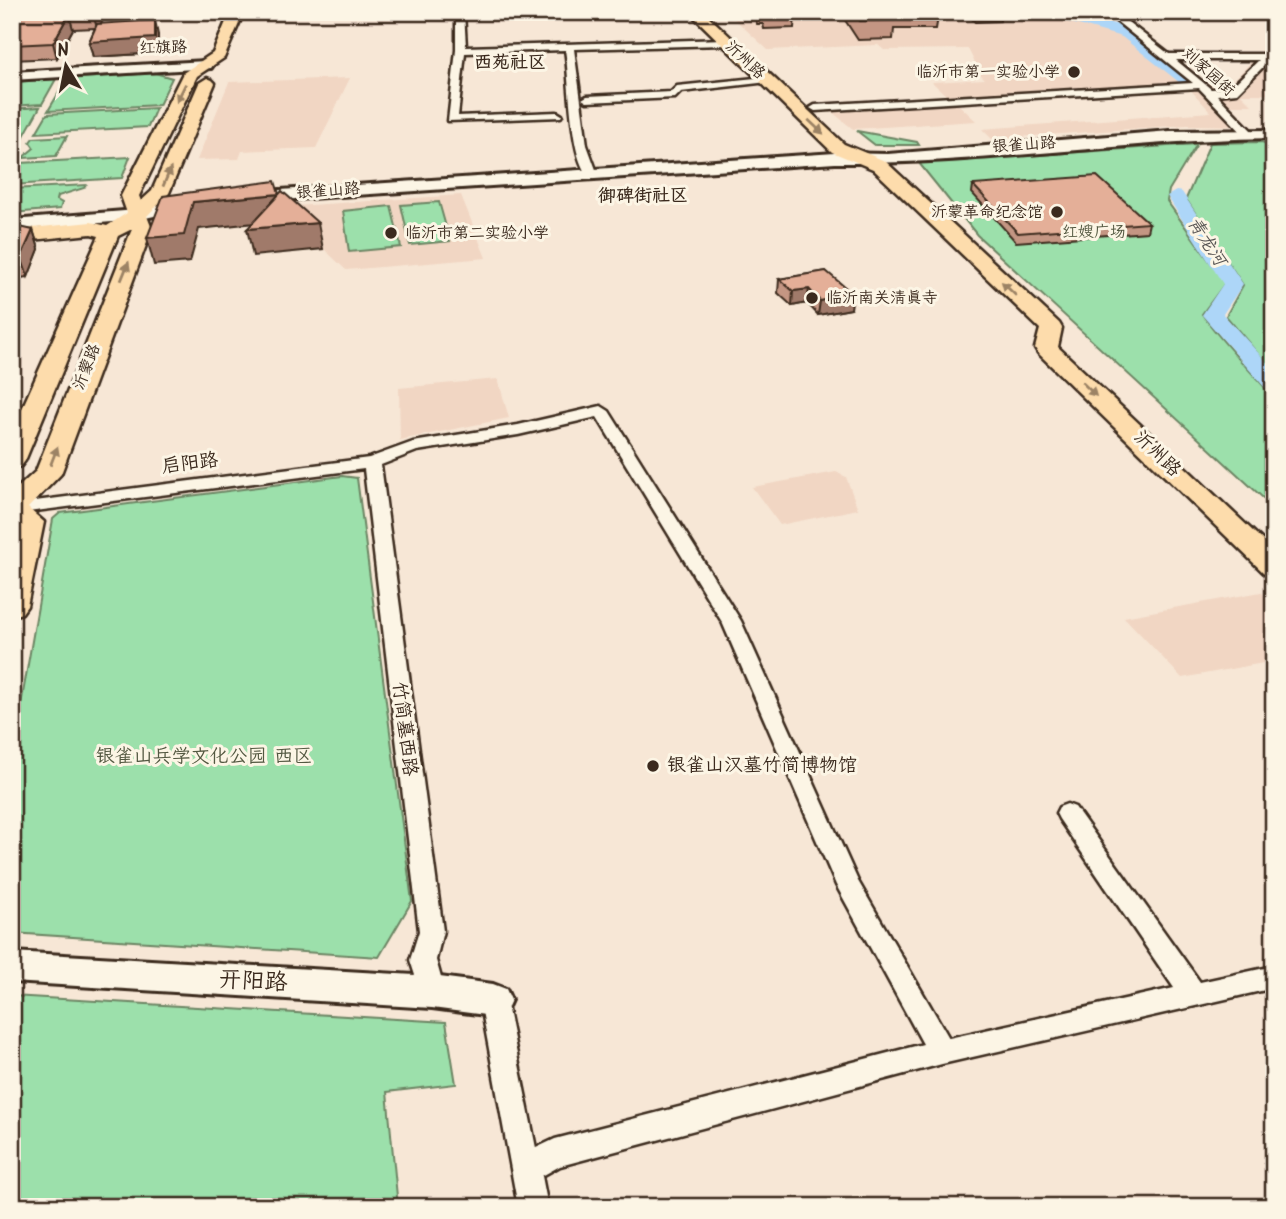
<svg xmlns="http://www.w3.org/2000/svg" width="1286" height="1219" viewBox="0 0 1286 1219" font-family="Kalam,'LXGW WenKai TC',sans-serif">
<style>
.built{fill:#f1d6c3}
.green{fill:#9ce0ab;stroke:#6c8564;stroke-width:2}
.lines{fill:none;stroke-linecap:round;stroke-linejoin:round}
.stream{stroke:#7f91a1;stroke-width:2.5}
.river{fill:#add6f8;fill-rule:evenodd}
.street-casing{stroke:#3b2a1e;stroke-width:5}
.secondary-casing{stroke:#3b2a1e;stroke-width:6}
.primary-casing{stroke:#3b2a1e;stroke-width:5}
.street{fill:#fcf5e5;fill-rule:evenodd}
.secondary{fill:#fcf5e5;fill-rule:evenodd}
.primary{fill:#fddcac;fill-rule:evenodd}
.wall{fill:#c49683;stroke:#3b2a1e;stroke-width:2}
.shaded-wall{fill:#a07a6a;stroke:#3b2a1e;stroke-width:2}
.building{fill:#e4af98;stroke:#3b2a1e;stroke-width:2}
.oneway{fill:#9c8365}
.poi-dot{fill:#3b2a1e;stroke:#fcf5e5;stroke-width:2.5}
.labels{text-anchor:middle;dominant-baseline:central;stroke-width:6;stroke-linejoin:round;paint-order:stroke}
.far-street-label{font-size:16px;fill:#3b2a1e;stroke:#fcf5e5}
.far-poi-label{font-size:16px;fill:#3b2a1e;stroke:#fcf5e5;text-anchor:end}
.far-park-label{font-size:16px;fill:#535841;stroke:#fcf5e5}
.far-neighbourhood-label{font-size:18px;font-weight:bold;fill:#3b2a1e;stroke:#fcf5e5}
.far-water-label{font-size:18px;font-style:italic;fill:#585554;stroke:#fcf5e5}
.street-label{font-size:19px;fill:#3b2a1e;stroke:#fcf5e5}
.park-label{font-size:19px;fill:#535841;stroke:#fcf5e5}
.poi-label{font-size:19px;fill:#3b2a1e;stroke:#fcf5e5;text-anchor:start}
.near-street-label{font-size:23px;fill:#3b2a1e;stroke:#fcf5e5}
</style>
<rect width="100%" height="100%" fill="#f7e7d6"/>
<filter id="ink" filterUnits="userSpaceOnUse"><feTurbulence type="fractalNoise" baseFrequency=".0143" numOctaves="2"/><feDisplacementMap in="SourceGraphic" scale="14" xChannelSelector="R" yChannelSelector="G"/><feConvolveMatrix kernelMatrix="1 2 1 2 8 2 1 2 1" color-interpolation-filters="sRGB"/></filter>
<g filter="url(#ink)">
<!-- built -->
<g class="built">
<polygon points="727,12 1030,12 1115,31 1185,84 1233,81 1274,38 1274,94 1241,94 1252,105 1230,105 1250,126 1187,125 992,139 982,129 1211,112 1185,84 949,98 932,82 985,79 971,65 975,63 968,49 884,50 878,45 768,50"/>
<polygon points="350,78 316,148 242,151 239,159 197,160 229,82"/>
<polygon points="958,104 976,121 853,129 832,112"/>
<polygon points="461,195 486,258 346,270 280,207"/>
<polygon points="498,379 509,418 400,440 399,388"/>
<polygon points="836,472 846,477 858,509 780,525 752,487"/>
<polygon points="1261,592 1274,606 1274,661 1182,678 1124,617"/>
</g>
<!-- green -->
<g class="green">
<polygon points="155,73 172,78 159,105 48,111 67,79"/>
<polygon points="56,79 42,104 12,106 12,82"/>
<polygon points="40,107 20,143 12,144 12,109"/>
<polygon points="156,108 148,127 36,133 47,114"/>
<polygon points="857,131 917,142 919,145 875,145"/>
<polygon points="67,136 56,156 22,158 34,148 30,142 33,138"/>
<polygon points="1261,142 1274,145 1274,373 1226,316 1243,285 1186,199 1210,143"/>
<path d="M 1197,144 L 1169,190 L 1167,201 L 1225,283 L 1202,314 C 1223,344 1250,370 1274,398 L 1274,508 L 977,235 L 919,163 Z"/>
<polygon points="130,157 122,178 12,185 12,176 20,163"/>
<polygon points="86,185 84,188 58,196 57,200 62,203 60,209 12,213 12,189"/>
<polygon points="439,202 450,241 410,245 401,205"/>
<polygon points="391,206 401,247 349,252 343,211"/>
<polygon points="342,476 357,478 412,901 379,957 12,933 12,757 53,519 60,513"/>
<polygon points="12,996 446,1022 456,1084 387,1092 398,1207 12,1207"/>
</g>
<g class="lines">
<!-- stream -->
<polyline class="stream" points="1274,249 1268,262 1274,274"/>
<!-- river -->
<g class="river">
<polygon points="1032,12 1058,12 1115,24 1132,31 1196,83 1189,87 1184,86 1122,37"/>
<polygon points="1176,191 1182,192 1243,284 1223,314 1274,370 1274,391 1266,389 1202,315 1223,284 1167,196"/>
</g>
<!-- street casing -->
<g class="street-casing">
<g id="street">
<path d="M 456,12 L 464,12 L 466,47 L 725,39 L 730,42 L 725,45 L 574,49 L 587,145 L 598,175 L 592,178 C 569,168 570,75 565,50 L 465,53 L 458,116 L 557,112 L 562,115 L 561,117 L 448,121 L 456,50 Z"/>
<path d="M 1105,12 L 1115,12 L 1169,54 L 1264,54 L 1274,50 L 1274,56 L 1237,93 L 1217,95 L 1253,132 L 1253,136 L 1245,136 L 1199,88 L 815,111 L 810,108 L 815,105 L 1193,83 ZM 1176,60 L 1259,60 L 1230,88 L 1211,89 Z"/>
<polygon points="765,77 768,82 681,92 675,98 587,102 582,99 587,96 671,92 677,86"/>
<polygon points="601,406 609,411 741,621 858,881 949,1038 1174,988 1059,819 1056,813 1059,807 1067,804 1075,807 1200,982 1274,966 1274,988 942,1064 560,1166 542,1176 548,1207 518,1207 480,1000 484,992 493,988 502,992 506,1000 536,1148 555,1139 923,1044 836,885 722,622 597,417 518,435 417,451 381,465 443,931 436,960 445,992 441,1000 432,1004 423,1000 410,960 419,931 364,469 12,514 12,504 369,458 413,442 518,425"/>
</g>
</g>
<!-- secondary casing -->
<g class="secondary-casing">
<g id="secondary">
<polygon points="206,61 213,65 211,68 12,80 12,72"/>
<path d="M 1274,130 L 1274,138 C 1127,140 981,165 835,163 L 250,202 L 242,197 L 250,192 L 835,153 L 888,154 L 1170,131 Z"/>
<polygon points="191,198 197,200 197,206 137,220 12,230 12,220 137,210"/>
<polygon points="12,952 432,976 493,984 506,989 511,1000 506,1011 493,1016 432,1008 12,982"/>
</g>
</g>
<!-- primary casing -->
<g class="primary-casing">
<g id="primary">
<polygon points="230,12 244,12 224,58 197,76 139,196 141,201 152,191 199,83 207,78 212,80 215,83 169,193 147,216 152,229 61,474 28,508 44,522 27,606 22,613 12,616 12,540 16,524 12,522 12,493 36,471 132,229 118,236 25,461 21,466 12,469 12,431 99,236 91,234 12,242 12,230 91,222 107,226 127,213 121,196 183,73 213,53"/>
<polygon points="689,12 704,12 844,144 885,161 1059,323 1062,328 1058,347 1274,551 1274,576 1264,573 1038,353 1035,348 1040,329 873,169 832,152"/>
</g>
</g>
<!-- street -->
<use href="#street" class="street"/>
<!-- secondary -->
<use href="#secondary" class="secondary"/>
<!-- primary -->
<use href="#primary" class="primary"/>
</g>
<!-- wall -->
<g class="wall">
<polygon points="12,12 109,12 100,23 158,35 158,53 93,57 89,42 95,28 73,29 57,58 12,60"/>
<polygon points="753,12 1001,12 1000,21 975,22 969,16 938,17 936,29 894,29 893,39 858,40 841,14 795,15 794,28 764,29 763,24 757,24"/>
<polygon points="973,185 1149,223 1147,232 1016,242 972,193"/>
<polygon points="12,228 33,230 39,249 28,277 20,278 12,299"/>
<polygon points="826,271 851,309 818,315 807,303 792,306 778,293 779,279"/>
</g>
<!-- shaded-wall -->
<g class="shaded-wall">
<polygon points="94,12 109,12 97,28 93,14"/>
<polygon points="69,14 73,29 57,58 53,43"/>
<polygon points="155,20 158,35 158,53 93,57 89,42"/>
<polygon points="279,194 284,220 199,229 190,262 154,265 147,238 193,202"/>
<polygon points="318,223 323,249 253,256 247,229"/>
<polygon points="33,230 39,249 28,277 21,257"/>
<polygon points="13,258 20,278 12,299 12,260"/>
<polygon points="809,289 807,303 792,306 793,291"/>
<polygon points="853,294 851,309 818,315 820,301"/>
</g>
<!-- building -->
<g class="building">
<polygon points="12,12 94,12 93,14 69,14 53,43 12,45"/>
<polygon points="854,12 889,12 895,20 860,21"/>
<polygon points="155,20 155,38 89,42 97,24"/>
<polygon points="1097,176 1149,223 1018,233 973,185"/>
<polygon points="275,181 279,194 193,202 184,235 147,238 163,196"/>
<polygon points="282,191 318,223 247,229"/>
<polygon points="20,227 33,230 21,257 13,258 12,260 12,228"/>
<polygon points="826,271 853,294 820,301 809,289 793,291 779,279"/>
</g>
<!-- one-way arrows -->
<defs><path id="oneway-solid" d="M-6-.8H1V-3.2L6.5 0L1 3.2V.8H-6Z" transform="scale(1.75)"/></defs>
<g class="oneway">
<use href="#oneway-solid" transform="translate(181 93) rotate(116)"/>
<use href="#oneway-solid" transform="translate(816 127) rotate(43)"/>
<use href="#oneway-solid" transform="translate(167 177) rotate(-67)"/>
<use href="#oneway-solid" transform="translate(125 271) rotate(-68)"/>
<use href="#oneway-solid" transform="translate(1009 289) rotate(-136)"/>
<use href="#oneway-solid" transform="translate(1089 389) rotate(44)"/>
<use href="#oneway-solid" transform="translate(54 456) rotate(-69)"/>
</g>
</g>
<!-- markers -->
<g class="poi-dot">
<circle cx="1074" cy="72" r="7"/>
<circle cx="1057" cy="212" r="7"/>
<circle cx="391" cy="233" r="7"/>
<circle cx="812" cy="298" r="7"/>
<circle cx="653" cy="766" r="7"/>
</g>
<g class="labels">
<!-- far-street labels -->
<g class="far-street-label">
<text transform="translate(163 48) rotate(-2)">红旗路</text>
<text transform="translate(745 60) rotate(43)">沂州路</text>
<text transform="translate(1208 72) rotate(42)">刘家园街</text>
<text transform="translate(1024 145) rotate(-4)">银雀山路</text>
<text transform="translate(328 191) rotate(-4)">银雀山路</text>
<text transform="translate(87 367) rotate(-69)">沂蒙路</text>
</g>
<!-- far-poi labels -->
<g class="far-poi-label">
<text x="1060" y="72">临沂市第一实验小学</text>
<text x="1043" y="212">沂蒙革命纪念馆</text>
<text x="405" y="233" text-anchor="start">临沂市第二实验小学</text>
<text x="826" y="298" text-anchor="start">临沂南关清真寺</text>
</g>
<!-- far-park labels -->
<g class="far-park-label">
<text x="1094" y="232">红嫂广场</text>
</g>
<!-- far-neighbourhood labels -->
<g class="far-neighbourhood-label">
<text x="510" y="63">西苑社区</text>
<text x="643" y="196">御碑街社区</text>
</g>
<!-- far-water labels -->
<g class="far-water-label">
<text transform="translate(1206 242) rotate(57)">青龙河</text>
</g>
<!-- street labels -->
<g class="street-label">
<text transform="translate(1157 454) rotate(44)">沂州路</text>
<text transform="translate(190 464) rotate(-7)">启阳路</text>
<text transform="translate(404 729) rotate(83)">竹简墓西路</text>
</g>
<!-- park labels -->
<g class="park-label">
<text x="204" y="757">银雀山兵学文化公园 西区</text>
</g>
<!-- poi labels -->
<g class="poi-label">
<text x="667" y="766">银雀山汉墓竹简博物馆</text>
</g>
<!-- near-street labels -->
<g class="near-street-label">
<text transform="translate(253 982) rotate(3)">开阳路</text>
</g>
</g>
<!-- margin -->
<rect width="1286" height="1219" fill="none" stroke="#fcf5e5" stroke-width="42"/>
<rect x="21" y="21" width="1244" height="1177" fill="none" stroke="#3b2a1e" stroke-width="2.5" filter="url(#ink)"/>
<!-- north arrow -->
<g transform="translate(66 66) rotate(350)" stroke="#fcf5e5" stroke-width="5" paint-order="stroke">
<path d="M0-5L12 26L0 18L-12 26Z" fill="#3b2a1e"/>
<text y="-10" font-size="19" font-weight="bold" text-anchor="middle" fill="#3b2a1e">N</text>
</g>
</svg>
